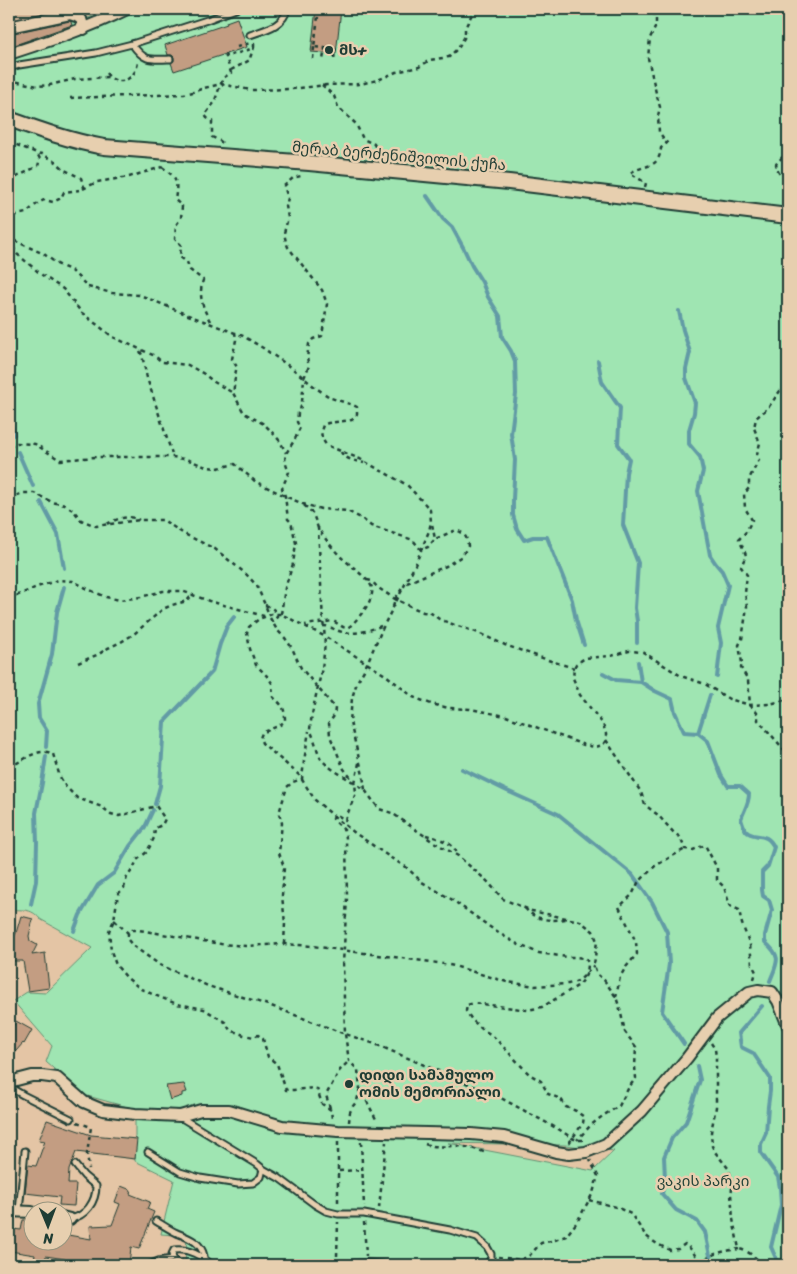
<svg xmlns="http://www.w3.org/2000/svg" width="797" height="1274" viewBox="0 0 797 1274" font-family="Sriracha,'Noto Sans Georgian',sans-serif">
<style>
.built{fill:#d6b798}
.green{fill:#9fe5b2;stroke:#5f9173;fill-rule:evenodd}
.lines{fill:none;stroke-linecap:round;stroke-linejoin:round}
.stream{stroke:#629ba5;stroke-width:4}
.building{fill:#c39d82;stroke:#1f3d34}
.lane-casing{stroke:#1f3d34;stroke-width:9}
.street-casing{stroke:#1f3d34;stroke-width:14}
.secondary-casing{stroke:#1f3d34;stroke-width:18}
.path{stroke:#1f3d34;stroke-width:2.5;stroke-dasharray:4 4;stroke-linecap:butt}
.lane{stroke:#e7cfaf;stroke-width:5}
.street{stroke:#e7cfaf;stroke-width:10}
.secondary{stroke:#e7cfaf;stroke-width:14}
.poi-dot{fill:#1f3d34;stroke:#e7cfaf;stroke-width:2}
.labels{text-anchor:middle;dominant-baseline:central;stroke-width:5;stroke-linejoin:round;paint-order:stroke}
.poi-label{font-size:15px;font-weight:bold;fill:#1f3d34;stroke:#e7cfaf;text-anchor:start}
.street-label{font-size:15px;fill:#1f3d34;stroke:#e7cfaf}
.park-label{font-size:15px;fill:#25453a;stroke:#e7cfaf}
</style>
<rect width="100%" height="100%" fill="#e4c5a5"/>
<filter id="ink" filterUnits="userSpaceOnUse"><feTurbulence type="fractalNoise" baseFrequency=".02" numOctaves="2"/><feDisplacementMap in="SourceGraphic" scale="10" xChannelSelector="R" yChannelSelector="G"/><feConvolveMatrix kernelMatrix="1 2 1 2 8 2 1 2 1" color-interpolation-filters="sRGB"/></filter>
<g filter="url(#ink)">
<!-- built -->
<polygon class="built" points="9,9 77,9 9,23"/>
<!-- green -->
<path class="green" d="M 77,9 L 88,18 L 98,14 L 97,9 L 788,9 L 788,1265 L 185,1265 L 187,1236 L 161,1234 L 174,1180 L 135,1161 L 135,1114 L 178,1112 L 131,1108 L 84,1095 L 46,1062 L 52,1046 L 13,1001 L 27,992 L 46,993 L 92,948 L 40,919 C 31,907 21,911 9,909 L 9,74 L 15,71 L 11,59 L 9,59 L 9,23 ZM 448,1143 L 565,1145 L 614,1151 L 593,1171 Z"/>
<g class="lines">
<!-- stream -->
<g class="stream">
<polyline points="427,196 443,219 452,227 464,249 472,266 482,282 488,297 500,316 502,337 511,351 515,361 516,394 511,434 515,460 513,499 513,515 517,529 524,540 533,537 547,537 572,600 576,620 584,645"/>
<polyline points="679,311 683,330 690,352 686,369 686,378 695,403 694,413 689,430 689,444 700,457 703,471 698,491 710,555 716,564 722,571 728,585 718,628 721,643 717,677"/>
<polyline points="598,361 602,382 620,408 618,444 629,459 626,473 623,525 638,563 635,608 637,621 637,643"/>
<polyline points="9,410 14,435"/>
<polyline points="18,452 33,486"/>
<polyline points="41,502 58,534 64,568"/>
<polyline points="638,662 641,682"/>
<path d="M 603,673 L 616,680 L 641,682 L 655,691 L 672,699 L 675,712 L 684,732 L 698,733 L 708,741 L 721,775 L 728,786 L 740,786 L 749,794 C 749,804 744,810 741,819 C 742,823 744,828 746,831 C 754,840 766,830 774,847 L 768,866 L 762,872 L 762,890 L 763,896 L 769,900 L 772,910 L 765,935 L 765,942 C 782,957 778,961 770,981"/>
<polyline points="698,733 710,695"/>
<polyline points="46,747 47,731 39,718 38,704 52,654 57,612 64,587"/>
<polyline points="462,769 505,790 558,814 632,874 652,902 667,932 669,964 662,1012 684,1044"/>
<polyline points="155,804 160,786 164,722 212,672 220,644 227,626 234,617"/>
<polyline points="31,904 36,881 37,843 36,813 42,783 46,756"/>
<polyline points="74,931 80,915 98,885 114,873 130,846 145,827 153,810"/>
<polyline points="762,1006 739,1033 741,1047 753,1053 770,1078 770,1091 768,1106 766,1133 761,1144 761,1153 778,1177 780,1188 781,1205 771,1247 779,1265"/>
<polyline points="697,1066 700,1080 686,1122 672,1138 664,1157 665,1178 662,1194 676,1210 697,1221 705,1232 712,1265"/>
</g>
</g>
<!-- building -->
<g class="building">
<polygon points="316,9 341,9 336,54 311,52"/>
<polygon points="237,18 247,47 174,71 171,63 174,61 174,57 172,55 168,55 165,45 227,24 226,22"/>
<polygon points="70,21 71,22 72,25 9,47 9,34"/>
<polygon points="21,916 33,919 29,936 30,941 37,945 32,955 45,953 49,988 28,991 23,961 13,961 9,959 9,948 16,933"/>
<polygon points="16,1021 32,1030 24,1044 23,1043 9,1059 9,1035"/>
<polygon points="184,1084 187,1092 182,1093 182,1096 170,1100 166,1086"/>
<polygon points="47,1120 91,1135 137,1139 135,1159 76,1152 69,1170 68,1184 76,1184 74,1206 59,1205 60,1197 25,1193 28,1165 36,1166 45,1141 39,1140"/>
<polygon points="121,1186 131,1190 130,1194 150,1202 147,1209 154,1212 139,1249 131,1247 129,1265 64,1265 65,1259 46,1256 44,1265 33,1265 35,1255 10,1251 13,1229 21,1230 23,1220 32,1220 32,1242 62,1242 62,1234 91,1239 90,1226 112,1225 120,1204 115,1202"/>
</g>
<g class="lines">
<!-- lane casing -->
<g class="lane-casing">
<g id="lane">
<path d="M 250,35 C 264,30 284,26 287,9"/>
<path d="M 132,44 C 144,61 149,60 170,59"/>
<polyline points="9,68 19,65 96,53 132,44 207,20 236,9"/>
<polyline points="9,1087 23,1095 71,1119"/>
<polyline points="180,1117 257,1164 263,1169 279,1178 314,1204 326,1211 338,1214 364,1214 450,1230 477,1238 487,1247 491,1254 491,1258 487,1265"/>
<polyline points="148,1152 180,1172 200,1178 238,1184 253,1183 261,1177 263,1169"/>
<polyline points="19,1211 25,1151"/>
<path d="M 70,1219 C 86,1216 96,1202 96,1186 L 84,1176 L 75,1165"/>
<path d="M 156,1221 C 163,1225 170,1230 177,1233 C 189,1238 201,1242 204,1256 L 202,1257"/>
<path d="M 173,1259 L 172,1254 L 174,1250 C 189,1248 201,1256 212,1265"/>
<polyline points="149,1265 158,1261 173,1259 181,1265"/>
<polyline points="308,1265 367,1263 396,1265"/>
</g>
</g>
<!-- street casing -->
<g class="street-casing">
<g id="street">
<polyline points="9,27 70,14 76,16 81,19 84,29"/>
<path d="M 9,54 C 49,41 89,28 127,9"/>
<polyline points="9,1082 32,1076 42,1076 57,1078 84,1102 103,1110 135,1114 180,1116 201,1110 229,1110 282,1126 338,1131 471,1134 504,1137 556,1152 569,1154 586,1152 606,1144 642,1111 687,1058 717,1018 749,992 758,990 772,992 778,1001 788,1026"/>
<polyline points="9,1211 32,1212"/>
<polyline points="62,1217 70,1219"/>
</g>
</g>
<!-- secondary casing -->
<g class="secondary-casing">
<path id="secondary" d="M 9,119 C 40,130 71,141 104,147 L 309,163 L 509,182 L 788,216"/>
</g>
<!-- path -->
<g class="path">
<polyline points="188,9 189,9"/>
<polyline points="319,9 314,47 325,48 323,60"/>
<polyline points="9,10 12,9"/>
<polyline points="237,47 250,43"/>
<polyline points="325,48 335,49 334,61"/>
<path d="M 225,54 L 226,57 C 235,53 246,52 254,47 L 254,44 L 252,44"/>
<polyline points="313,59 314,47"/>
<path d="M 231,70 L 250,60 C 250,55 253,52 254,47"/>
<path d="M 106,73 C 118,89 136,79 138,62"/>
<polyline points="9,80 38,86 50,85 75,79 109,77"/>
<polyline points="322,85 334,96 338,107 356,124 363,139 374,144 379,157"/>
<polyline points="70,98 184,94 193,92 204,88 221,84 251,90 291,89 327,85 360,84 378,80 396,72 419,67 430,60 449,57 459,47 465,36 465,28 473,12 473,9"/>
<polyline points="9,142 37,153 42,154 55,161 65,170 81,178 84,187 81,190 64,192 61,198 53,202 44,200 38,203 26,213 16,215 11,218 9,224"/>
<polyline points="222,143 220,141 212,137 212,121 207,118 205,115 214,103 223,78 231,73 226,57"/>
<path d="M 788,151 L 776,164 C 778,173 780,177 788,178"/>
<path d="M 162,167 C 177,178 178,181 175,200 L 182,206 L 181,218 L 176,225 L 175,239 L 181,245 L 180,257 L 187,262 L 190,270 L 203,280 C 198,297 203,308 211,323"/>
<polyline points="9,181 38,166 40,159 37,153"/>
<path d="M 645,187 L 646,183 L 630,173 C 644,164 659,170 661,148 L 667,143 L 659,132 L 658,116 L 660,107 L 656,93 L 648,58 L 650,38 L 656,26 L 656,17 L 651,9"/>
<polyline points="83,189 97,182 129,177 162,167"/>
<polyline points="9,235 13,240 44,254 57,264 72,271 88,287 112,293 140,295 188,315 243,336 263,348 293,369 316,388 331,398 353,405 357,407 357,414 352,420 328,423 323,425 321,431 322,438 326,445 360,459 407,485 425,504 430,510 431,522 429,531 415,565 384,625 364,670 357,682 352,698 350,722 363,775 365,790"/>
<polyline points="9,240 17,254 42,275 63,289 82,313 113,337 155,356 162,362 188,365 204,374 214,382 233,393"/>
<path d="M 235,332 L 236,340 L 232,359 L 237,367 C 234,376 235,384 233,393 L 244,413 L 264,424 L 269,429 L 280,441 L 286,453"/>
<polyline points="140,351 142,355 147,378 173,457"/>
<polyline points="788,388 780,391 768,408 756,418 754,428 760,443 757,455 759,460 749,479 749,488 744,494 745,508 752,520 746,532 739,539 746,555 741,567 747,575 745,593 747,607 742,639 739,645 742,663 741,668 748,680 750,705 758,714 758,720 788,754"/>
<polyline points="9,446 17,443 35,444 60,460 96,457 173,457 189,460 206,467 218,468 235,464 256,482 285,496 303,504 321,509 347,511 361,518 371,526 413,540 421,550 428,547 435,539 432,524"/>
<path d="M 341,452 C 345,460 357,461 364,463"/>
<polyline points="9,498 23,493 34,493 52,502 65,505 74,511 81,520 96,526 139,520 163,520 184,534 215,549 246,574 257,586 268,612"/>
<path d="M 304,505 C 307,508 310,510 312,513 C 315,518 316,523 318,528 C 325,539 333,549 342,558 C 348,563 371,581 372,588 C 374,598 364,611 358,618 C 345,633 346,628 333,621 L 305,625"/>
<path d="M 107,524 C 116,519 130,514 139,520"/>
<path d="M 318,527 L 323,622 C 330,659 313,694 310,730 C 315,739 316,748 320,757 C 324,766 344,776 353,782"/>
<polyline points="367,580 372,581 377,587 395,599 423,612 431,613 439,619 449,623 476,632 505,645 551,661 574,668"/>
<path d="M 407,583 L 446,566 L 462,556 L 468,546 C 467,537 465,533 456,530 L 435,539"/>
<polyline points="9,599 37,587 58,580 73,581 90,590 106,597 120,600 141,597 163,591 182,591 209,601 264,616"/>
<path d="M 265,605 C 271,607 277,610 277,617 L 272,622"/>
<polyline points="393,606 395,599 403,587"/>
<path d="M 281,614 L 285,588 L 293,564 L 296,543 L 291,522 L 288,519 L 285,496 L 282,488 L 289,472 C 281,455 287,453 295,439 C 297,435 298,431 300,428 L 297,422 L 298,413 L 300,410 L 302,402 L 304,378 L 309,366 L 307,358 L 309,344 L 313,339 L 322,336 L 327,304 L 322,290 L 288,247 L 286,242 L 284,233 L 288,218 L 286,206 L 288,198 L 284,186 L 293,178 L 301,176"/>
<polyline points="270,618 277,630 285,638 292,648 301,668 335,708 334,716 329,723 330,736 344,769 355,783 365,790 379,809 392,813 432,841 458,856 487,881 503,899 532,911 580,921 593,931 597,941 594,965 597,974 604,980 616,997 620,1009 625,1032 636,1047 635,1067 636,1078 629,1087 619,1106 604,1115 591,1125 577,1140"/>
<path d="M 323,626 C 331,626 332,629 339,631 C 354,636 370,630 384,625"/>
<polyline points="78,663 99,654 108,648 121,642 134,634 163,609 172,605 187,601 192,595"/>
<polyline points="606,740 641,792 645,805 658,815 674,833 680,837 685,849 693,850 705,845 717,868 717,880 724,887 730,906 739,910 742,924 750,945 752,964 756,972 754,979"/>
<polyline points="359,763 355,783 356,793 345,820 337,815 334,816 333,819 345,831 346,838 347,898 343,963 345,1034 349,1061 358,1070 360,1088 377,1121"/>
<path d="M 9,767 C 22,762 38,746 53,754 L 60,777 L 66,787 L 77,798 L 102,807 L 111,814 L 119,816 L 156,806 L 165,819 L 162,825 L 155,828 L 154,838 L 147,852 L 137,860 L 133,869 L 127,877 L 124,888 L 118,894 L 114,920 L 109,931 L 111,951 L 116,965 L 127,978 L 141,989 L 152,994 L 177,1004 L 204,1009 L 225,1022 L 230,1030 L 244,1035 L 254,1037 L 258,1035 L 263,1039 L 268,1057 L 277,1064 L 286,1090 C 296,1091 307,1087 317,1089 L 322,1104 L 331,1110 L 332,1119"/>
<path d="M 426,835 C 437,838 454,842 457,854"/>
<path d="M 525,908 C 535,921 552,921 566,919"/>
<polyline points="114,920 128,933"/>
<polyline points="284,944 285,923 282,896 284,867 279,853 282,823 279,813 287,787 293,782 302,779 304,761 309,731"/>
<polyline points="616,997 620,977 626,967 637,954 636,942 619,907 632,895 638,883 655,866 685,849"/>
<path d="M 711,1043 L 715,1049 L 716,1057 L 716,1107 L 711,1132 L 712,1146 L 715,1152 L 728,1168 L 733,1183 L 731,1194 L 733,1219 L 739,1249 C 749,1251 756,1258 763,1265"/>
<polyline points="330,1108 326,1095 340,1070 349,1061"/>
<polyline points="77,1122 91,1127 87,1154 89,1169"/>
<polyline points="349,1122 350,1112 353,1106 357,1101 360,1088"/>
<polyline points="583,1140 577,1140 572,1138 560,1130 499,1097 375,1044 345,1034 271,1006 208,986 160,965 133,946 128,940 128,933 132,930 139,930 221,944 246,946 284,944 312,946 438,963 454,966 507,982 535,986 568,984 575,982 580,980 594,965"/>
<polyline points="338,1142 338,1206"/>
<polyline points="361,1142 364,1206"/>
<path d="M 569,1143 L 583,1123 L 584,1117 L 576,1111 L 566,1107 L 561,1099 L 548,1094 L 541,1081 L 529,1074 L 493,1036 L 482,1029 L 472,1020 L 466,1011 L 467,1005 L 474,1003 L 528,1010 L 542,1007 L 579,985 C 586,978 588,971 588,962 L 585,958 L 574,957 L 567,957 L 539,953 L 519,945 L 497,932 L 451,899 L 422,882 L 406,867 L 391,858 L 355,833 L 336,818 L 315,800 L 299,775 L 262,743 L 260,738 L 262,733 L 280,725 L 285,721 C 285,707 282,705 273,697 L 272,683 L 267,676 L 256,665 L 250,649 L 247,633 L 249,627 L 259,619 L 272,614 L 281,614 L 324,636 L 387,676 L 413,697 L 431,704 L 449,708 L 470,709 L 506,716 L 584,745 L 595,747 L 603,745 L 606,740 L 606,734 L 603,724 L 580,695 L 573,678 L 574,668 L 576,664 L 585,658 L 611,656 L 629,651 L 643,652 L 681,676 L 705,684 L 729,699 L 750,705 L 770,704 L 788,699"/>
<path d="M 425,1144 C 436,1148 446,1146 458,1146 C 468,1147 477,1149 486,1153"/>
<polyline points="339,1171 362,1170"/>
<path d="M 589,1200 L 616,1207 L 631,1214 L 646,1236 L 657,1244 L 670,1250 L 678,1249 L 685,1244 C 693,1250 696,1256 699,1265"/>
<polyline points="379,1208 386,1142"/>
<polyline points="364,1222 366,1256"/>
<polyline points="337,1256 338,1222"/>
<polyline points="498,1257 521,1260 530,1255 541,1243 555,1240 566,1236 577,1222 593,1193 598,1176 590,1160"/>
<polyline points="521,1260 533,1265"/>
<path d="M 700,1265 C 709,1253 725,1251 739,1249"/>
</g>
<!-- lane -->
<use href="#lane" class="lane"/>
<!-- street -->
<use href="#street" class="street"/>
<!-- secondary -->
<use href="#secondary" class="secondary"/>
</g>
</g>
<!-- markers -->
<g class="poi-dot">
<circle cx="329" cy="50" r="5"/>
<circle cx="349" cy="1084" r="5"/>
</g>
<g class="labels">
<!-- poi labels -->
<g class="poi-label">
<text x="339" y="50">მს+</text>
<text x="359" y="1075">დიდი სამამულო<tspan x="359" dy="17">ომის მემორიალი</tspan></text>
</g>
<!-- street labels -->
<g class="street-label">
<text transform="translate(399 156) rotate(5)">მერაბ ბერძენიშვილის ქუჩა</text>
</g>
<!-- park labels -->
<g class="park-label">
<text x="703" y="1181">ვაკის პარკი</text>
</g>
</g>
<!-- margin -->
<rect width="797" height="1274" fill="none" stroke="#e7cfaf" stroke-width="30"/>
<rect x="15" y="15" width="767" height="1244" fill="none" stroke="#1f3d34" stroke-width="2" filter="url(#ink)"/>
<!-- north arrow -->
<g transform="translate(48 1226) rotate(179)"><circle r="24" fill="#e7cfaf" stroke="#97957e"/>
<path d="M0-4L9 19L0 12L-9 19Z" fill="#1f3d34"/>
<text y="-8" font-size="14" font-weight="bold" text-anchor="middle" fill="#1f3d34">N</text>
</g>
</svg>
